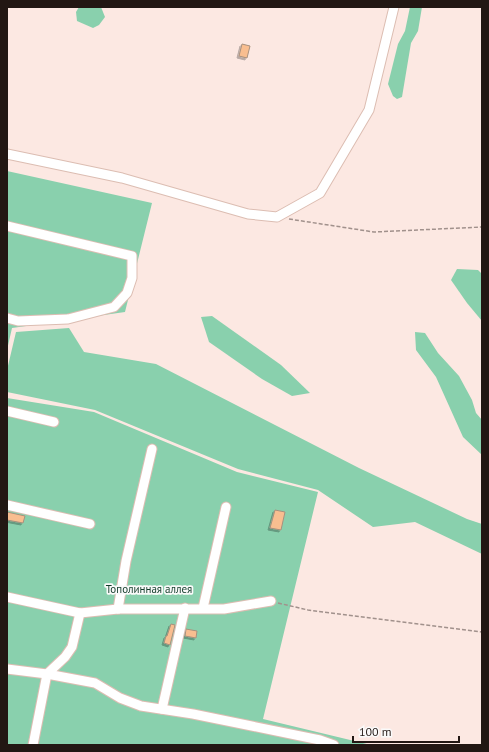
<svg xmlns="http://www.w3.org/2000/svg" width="489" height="752" viewBox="0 0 489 752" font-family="'PT Sans',sans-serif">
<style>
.green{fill:#89d0ad}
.building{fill:#f9be90;stroke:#a8907d;filter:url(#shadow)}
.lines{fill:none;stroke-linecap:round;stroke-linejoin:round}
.minor-casing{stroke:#dcbdb2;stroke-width:11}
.path{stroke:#a1918c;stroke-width:1.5;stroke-dasharray:4 2;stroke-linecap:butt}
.minor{stroke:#fff;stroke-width:9}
.labels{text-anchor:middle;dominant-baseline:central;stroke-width:3.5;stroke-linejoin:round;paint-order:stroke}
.park-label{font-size:11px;fill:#123c2a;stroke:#fafafa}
</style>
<defs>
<filter id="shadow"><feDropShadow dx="-2" dy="2" stdDeviation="0" flood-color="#0004"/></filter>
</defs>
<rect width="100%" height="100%" fill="#fce8e2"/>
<!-- green -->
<g class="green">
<polygon points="79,7 101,7 105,17 99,25 93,28 77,21 76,12"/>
<polygon points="410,7 422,7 418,31 411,43 402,97 397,99 393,96 388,84 398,44 405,31"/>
<polygon points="7,171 152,203 125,312 12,328 7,350"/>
<polygon points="457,269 478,270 482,274 482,321 467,303 451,280"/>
<polygon points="212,316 281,365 310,393 292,396 262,379 209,342 201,317"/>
<polygon points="69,328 84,352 156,364 359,468 467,519 482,524 482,554 415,522 373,527 318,490 238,469 95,410 7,392 7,370 16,332"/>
<polygon points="415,332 425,333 438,353 459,376 472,400 476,413 482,420 482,455 463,437 436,377 416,350"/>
<polygon points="7,398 94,412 237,472 318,492 263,719 371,745 7,745"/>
</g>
<!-- building -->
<g class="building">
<polygon points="242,44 250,46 247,58 239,56"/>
<polygon points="275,510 285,512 281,530 270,528"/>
<polygon points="7,512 25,516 23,523 7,520"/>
<polygon points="171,624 175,625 170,645 164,643 166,636 167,636"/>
<polygon points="186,629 197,631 196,638 185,636"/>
</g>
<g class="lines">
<!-- minor casing -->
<g class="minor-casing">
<g id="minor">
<polyline points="7,154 122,178 248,214 277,217 320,193 369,110 394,7"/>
<polyline points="7,226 132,256 132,278 127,293 114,307 68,319 18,321 7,318"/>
<polyline points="7,411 54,422"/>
<polyline points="7,505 90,524"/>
<polyline points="7,597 80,613 118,609 224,609 271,601"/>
<polyline points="203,608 226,507"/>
<polyline points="118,609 126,561 152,449"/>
<polyline points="7,669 47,674 95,683 120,698 141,706 193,714 320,740 334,745"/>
<polyline points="162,709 185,608"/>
<polyline points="33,745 47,674 65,657 72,647 80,613"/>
</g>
</g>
<!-- path -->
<g class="path">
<polyline points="289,219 374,232 482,227"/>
<polyline points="278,603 308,610 482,632"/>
</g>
<!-- minor -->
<use href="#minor" class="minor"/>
</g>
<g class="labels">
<!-- park labels -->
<g class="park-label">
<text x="149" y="589">Тополинная аллея</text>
</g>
</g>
<!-- border -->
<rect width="489" height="752" fill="none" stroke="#221713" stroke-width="16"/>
<!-- scale -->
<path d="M353 736v6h106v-6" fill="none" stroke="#221713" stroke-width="2"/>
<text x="359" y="736" font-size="12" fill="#221713" stroke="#fafafa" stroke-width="3" paint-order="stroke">100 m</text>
</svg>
